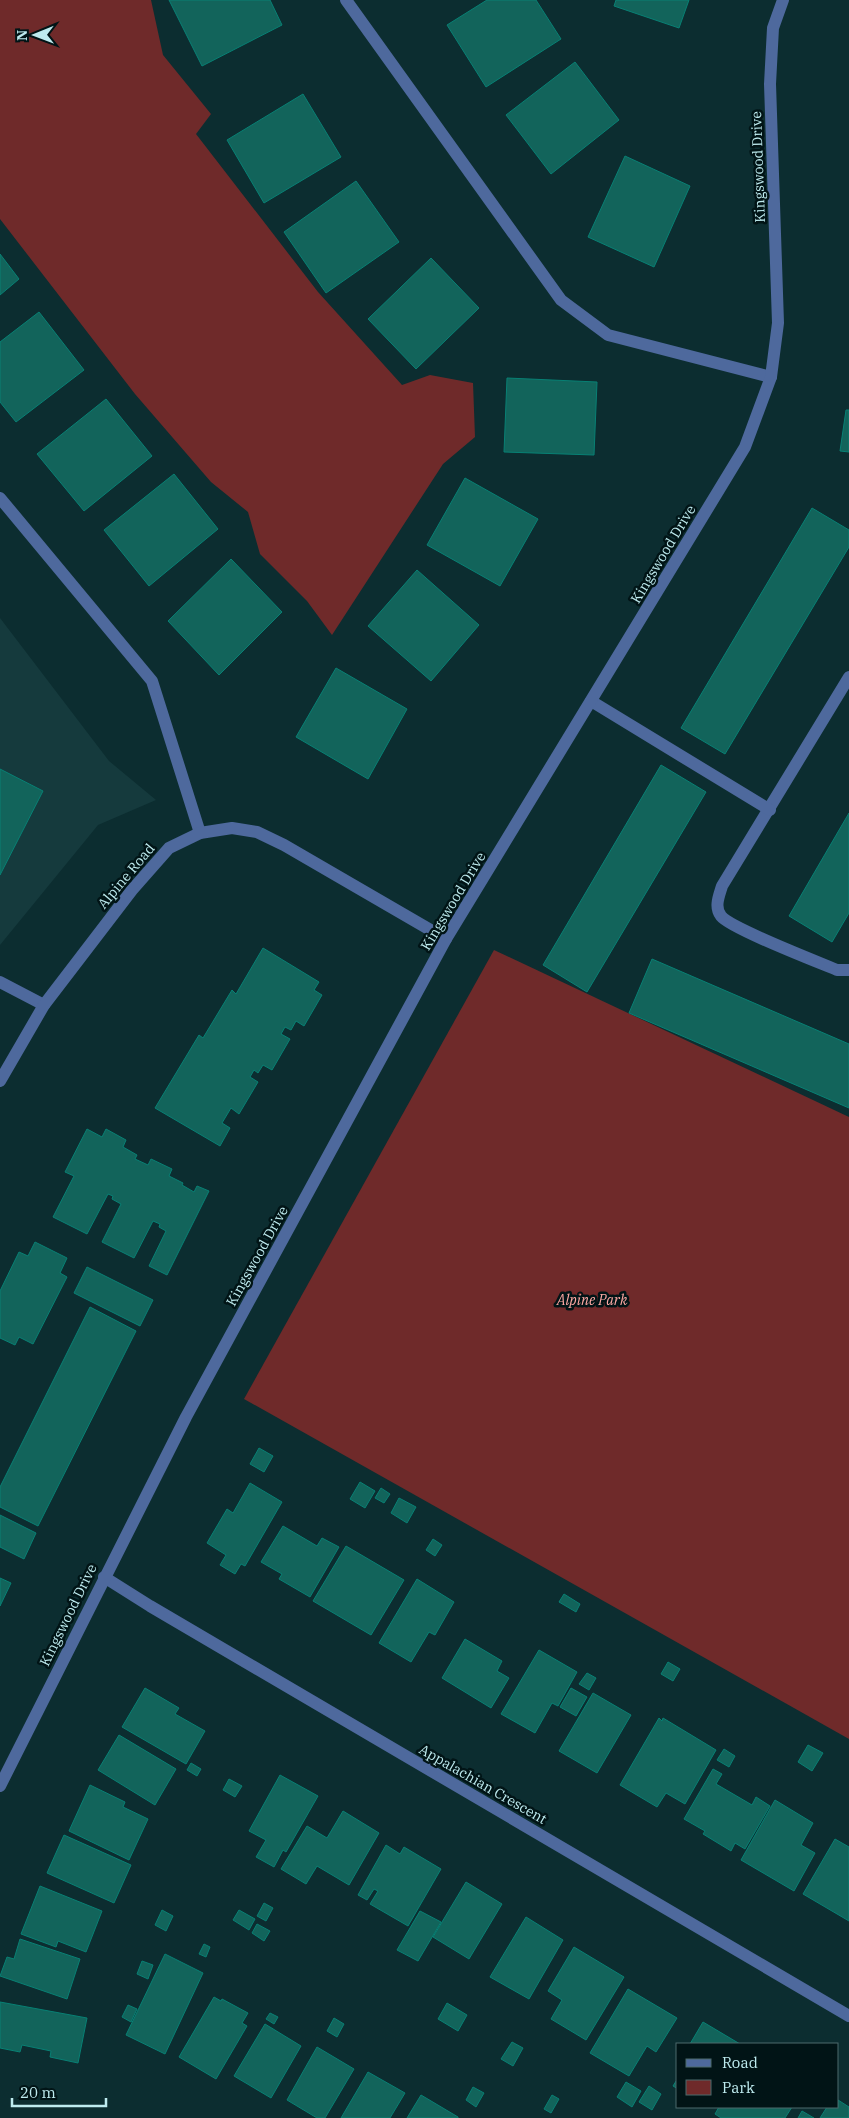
<svg xmlns="http://www.w3.org/2000/svg" width="849" height="2118" font-family="'IBM Plex Serif',serif">
<style>
.built{fill:#153a3d}
.green{fill:#6f2a2a}
.building{fill:#12645b;stroke:#088074}
.lines{fill:none;stroke-linecap:round;stroke-linejoin:round}
.lane{stroke:#4e699d;stroke-width:12}
.street{stroke:#4e699d;stroke-width:12}
.labels{text-anchor:middle;dominant-baseline:central;stroke-width:5;stroke-linejoin:round;paint-order:stroke}
.street-label{font-size:14px;fill:#beebef;stroke:#011416}
.park-label{font-size:14px;font-style:italic;fill:#fea9a4;stroke:#011416}
</style>
<rect width="100%" height="100%" fill="#0c2d30"/>
<!-- built -->
<path class="built" d="M0 618 109 761 156 800 98 825 0 945Z"/>
<!-- green -->
<g class="green">
<path d="M0 0H151L163 55 211 114 196 134 318 292 402 385 430 375 473 383 475 437 443 464 332 635 307 601 260 554 248 512 211 482 135 394 0 219Z"/>
<path d="M494 950 849 1117V1739L244 1399Z"/>
</g>
<!-- building -->
<g class="building">
<path d="M169 0H270L282 25 202 66Z"/>
<path d="M487 0H536L561 39 486 87 447 25Z"/>
<path d="M616 0H689L679 28 614 6Z"/>
<path d="M575 62 619 120 551 174 506 115Z"/>
<path d="M303 94 341 157 264 203 227 140Z"/>
<path d="M625 156 690 186 654 267 588 237Z"/>
<path d="M356 181 399 242 326 293 284 232Z"/>
<path d="M0 254 19 279 0 295Z"/>
<path d="M431 258 479 308 416 369 368 319Z"/>
<path d="M39 312 84 370 16 422 0 402V342Z"/>
<path d="M507 378 597 382 594 455 504 452Z"/>
<path d="M106 399 152 456 84 511 37 454Z"/>
<path d="M846 410H849V452L840 451Z"/>
<path d="M174 474 218 529 149 586 104 530Z"/>
<path d="M465 478 538 519 500 586 427 545Z"/>
<path d="M812 508 849 530V547L725 754 681 728Z"/>
<path d="M231 559 282 612 219 675 168 621Z"/>
<path d="M417 570 479 625 431 681 368 626Z"/>
<path d="M336 668 407 709 368 779 296 737Z"/>
<path d="M661 765 706 792 587 992 543 965Z"/>
<path d="M0 769 43 791 0 875Z"/>
<path d="M849 813V913L832 942 789 916Z"/>
<path d="M263 948 319 982 314 990 322 995 304 1026 296 1021 291 1030 285 1027 281 1034 290 1039 272 1070 263 1065 258 1073 254 1070 250 1077 258 1082 239 1114 231 1108 222 1123 230 1128 220 1146 155 1108 199 1035 203 1038 232 990 236 994Z"/>
<path d="M652 959 849 1044V1108L629 1013Z"/>
<path d="M87 1129 102 1137 106 1129 126 1140 123 1147 137 1155 135 1159 148 1165 151 1159 172 1169 169 1176 183 1183 182 1185 194 1192 197 1186 209 1191 167 1275 149 1266 166 1231 159 1227 160 1224 153 1221 134 1258 102 1242 121 1204 112 1199 113 1196 108 1194 87 1234 53 1217 74 1176 65 1172Z"/>
<path d="M35 1242 67 1258 60 1273 67 1277 33 1344 19 1337 15 1345 0 1338V1291L19 1252 28 1256Z"/>
<path d="M87 1267 153 1300 140 1326 74 1293Z"/>
<path d="M90 1307 136 1331 38 1526 0 1507V1487Z"/>
<path d="M259 1448 273 1456 264 1472 250 1464Z"/>
<path d="M360 1482 375 1491 365 1508 350 1499Z"/>
<path d="M250 1483 282 1502 245 1566 241 1564 235 1574 220 1565 226 1555 207 1543 227 1509 233 1513Z"/>
<path d="M381 1488 390 1494 384 1503 375 1498Z"/>
<path d="M399 1498 416 1507 407 1523 391 1513Z"/>
<path d="M0 1515 36 1533 24 1559 0 1547Z"/>
<path d="M283 1526 317 1546 322 1538 339 1547 310 1597 279 1579 282 1574 261 1562Z"/>
<path d="M433 1539 442 1545 435 1556 426 1550Z"/>
<path d="M346 1546 404 1580 371 1635 313 1601Z"/>
<path d="M0 1578 11 1583 0 1606Z"/>
<path d="M417 1579 454 1602 435 1635 429 1632 411 1662 379 1643Z"/>
<path d="M564 1594 580 1604 576 1612 559 1602Z"/>
<path d="M465 1639 502 1661 497 1671 509 1678 491 1708 442 1678Z"/>
<path d="M539 1650 577 1672 558 1706 552 1703 535 1733 501 1714Z"/>
<path d="M668 1662 680 1669 673 1681 661 1674Z"/>
<path d="M587 1673 596 1678 589 1690 579 1684Z"/>
<path d="M145 1688 179 1708 175 1714 205 1731 186 1764 122 1727Z"/>
<path d="M571 1688 587 1697 576 1716 560 1707Z"/>
<path d="M593 1693 631 1715 597 1773 559 1751Z"/>
<path d="M659 1718 662 1721 663 1718 716 1750 685 1804 666 1793 657 1807 620 1785Z"/>
<path d="M119 1735 176 1769 155 1805 98 1770Z"/>
<path d="M808 1745 823 1753 812 1771 798 1762Z"/>
<path d="M724 1749 735 1756 729 1767 717 1760Z"/>
<path d="M191 1763 201 1769 197 1776 187 1770Z"/>
<path d="M713 1769 722 1774 716 1784 752 1805 756 1797 770 1806 745 1849 735 1843 731 1851 703 1834 705 1831 684 1819Z"/>
<path d="M280 1775 318 1796 286 1852 283 1850 274 1867 256 1857 266 1840 249 1831Z"/>
<path d="M229 1779 242 1786 235 1797 223 1790Z"/>
<path d="M90 1785 125 1802 123 1807 148 1819 129 1860 69 1831Z"/>
<path d="M775 1800 813 1823 801 1845 815 1853 794 1891 741 1860Z"/>
<path d="M343 1811 379 1833 349 1885 317 1866 306 1884 281 1869 307 1826 327 1838Z"/>
<path d="M64 1835 131 1865 114 1903 47 1873Z"/>
<path d="M835 1839 849 1847V1921L803 1894Z"/>
<path d="M386 1845 400 1854 404 1847 441 1869 408 1926 370 1904 378 1891 374 1889 367 1900 358 1895Z"/>
<path d="M466 1882 502 1904 469 1959 433 1937Z"/>
<path d="M40 1886 102 1911 86 1952 58 1941 56 1947 21 1934Z"/>
<path d="M264 1903 273 1908 266 1921 257 1916Z"/>
<path d="M162 1910 173 1916 166 1931 155 1925Z"/>
<path d="M239 1910 255 1919 249 1930 233 1920Z"/>
<path d="M420 1911 441 1922 418 1961 397 1950Z"/>
<path d="M526 1917 563 1940 529 1999 490 1977Z"/>
<path d="M257 1924 270 1931 264 1941 252 1933Z"/>
<path d="M20 1939 80 1959 67 1999 0 1976 7 1957 14 1959Z"/>
<path d="M204 1944 210 1947 206 1957 199 1954Z"/>
<path d="M574 1947 624 1977 586 2040 551 2019 562 2000 548 1991Z"/>
<path d="M165 1954 203 1973 165 2054 126 2035Z"/>
<path d="M142 1961 153 1965 148 1979 137 1974Z"/>
<path d="M628 1989 677 2018 656 2052 647 2046 629 2076 590 2053Z"/>
<path d="M214 1997 221 2001 222 1999 248 2013 242 2023 247 2026 216 2079 179 2057Z"/>
<path d="M0 2002 87 2018 78 2063 50 2057 51 2051 22 2045 20 2052 0 2048Z"/>
<path d="M447 2003 467 2015 458 2031 438 2019Z"/>
<path d="M128 2005 137 2009 131 2022 122 2017Z"/>
<path d="M270 2013 278 2017 274 2024 266 2019Z"/>
<path d="M334 2018 344 2024 337 2037 327 2031Z"/>
<path d="M703 2022 740 2044H690Z"/>
<path d="M265 2024 301 2046 271 2098 234 2076Z"/>
<path d="M512 2042 523 2048 513 2066 501 2059Z"/>
<path d="M317 2047 354 2069 325 2118H317L287 2100Z"/>
<path d="M368 2072 405 2093 390 2118H341Z"/>
<path d="M678 2078V2089L673 2086Z"/>
<path d="M626 2082 641 2091 632 2107 617 2097Z"/>
<path d="M649 2086 661 2094 652 2110 639 2102Z"/>
<path d="M473 2087 484 2093 476 2107 466 2100Z"/>
<path d="M421 2095 458 2117V2118H407Z"/>
<path d="M552 2095 559 2099 551 2113 544 2109Z"/>
<path d="M838 2100 849 2107V2118H820L827 2107H838Z"/>
<path d="M719 2107H792L785 2118H721L715 2114Z"/>
<path d="M802 2111 814 2118H798Z"/>
</g>
<g class="lines">
<!-- lane -->
<g class="lane">
<path d="M346 0 561 300 608 335 771 377"/>
<path d="M0 498 152 681 200 833"/>
<path d="M849 677 722 886C719 896 714 907 721 916 730 928 818 962 837 970H849"/>
<path d="M591 701 770 810"/>
</g>
<!-- street -->
<g class="street">
<path d="M0 982 44 1005"/>
<path d="M0 1081 44 1005 132 890 169 848 200 833 232 828 257 832 284 845 446 939"/>
<path d="M104 1577 150 1606 849 2016"/>
<path d="M0 1786 186 1417 446 939 745 447 771 377 778 323 770 84 773 28 783 0"/>
</g>
</g>
<g class="labels">
<!-- street labels -->
<g class="street-label">
<text transform="translate(758 167) rotate(-92)">Kingswood Drive</text>
<text transform="translate(663 554) rotate(-59)">Kingswood Drive</text>
<text transform="translate(126 876) rotate(-50)">Alpine Road</text>
<text transform="translate(453 901) rotate(-59)">Kingswood Drive</text>
<text transform="translate(257 1256) rotate(-61)">Kingswood Drive</text>
<text transform="translate(68 1615) rotate(-64)">Kingswood Drive</text>
<text transform="translate(483 1784) rotate(30)">Appalachian Crescent</text>
</g>
<!-- park labels -->
<g class="park-label">
<text x="592" y="1300">Alpine Park</text>
</g>
</g>
<!-- legend -->
<rect x="676" y="2043" width="162" height="65" fill="#011416" stroke="#4d6a6d"/>
<rect x="686" y="2059" width="25" height="8" fill="#4e699d" stroke="#4d6a6d"/>
<text x="722" y="2068" font-size="15" fill="#beebef">Road</text>
<rect x="686" y="2080" width="25" height="15" fill="#6f2a2a" stroke="#4d6a6d"/>
<text x="722" y="2093" font-size="15" fill="#beebef">Park</text>
<!-- north arrow -->
<g transform="translate(35 35) rotate(269)" stroke="#011416" stroke-width="4" paint-order="stroke">
<path d="M0-4L9 19L0 12L-9 19Z" fill="#beebef"/>
<text y="-8" font-size="14" font-weight="bold" text-anchor="middle" fill="#beebef">N</text>
</g>
<!-- scale -->
<path d="M12 2098v8h94v-8" fill="none" stroke="#beebef" stroke-width="2.5"/>
<text x="20" y="2098" font-size="15" fill="#beebef" stroke="#011416" stroke-width="4" paint-order="stroke">20 m</text>
</svg>
